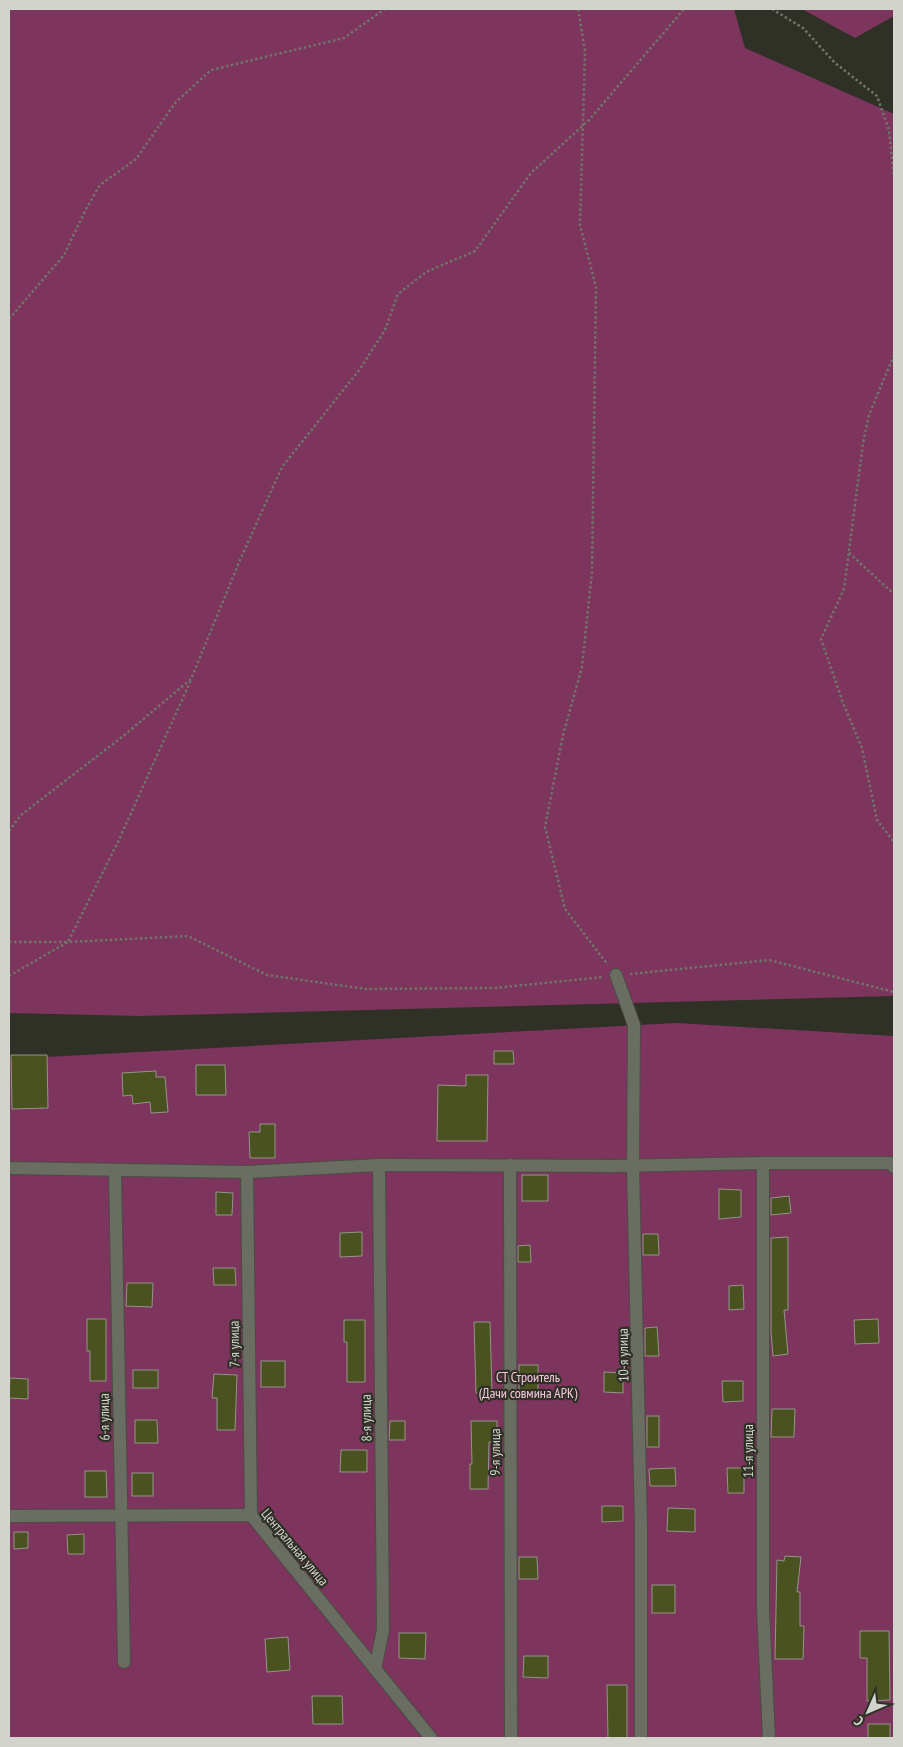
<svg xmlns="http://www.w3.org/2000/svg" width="903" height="1747" font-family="'PT Sans Narrow',sans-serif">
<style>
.green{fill:#7d345d}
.building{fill:#4a521f;stroke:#939589}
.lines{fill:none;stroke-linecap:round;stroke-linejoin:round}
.street-casing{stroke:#4b4d45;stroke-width:14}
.path{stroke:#72736b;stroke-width:2.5;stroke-dasharray:2.5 2.5;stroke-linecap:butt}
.street{stroke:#6a6d61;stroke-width:12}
.labels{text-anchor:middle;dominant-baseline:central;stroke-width:4.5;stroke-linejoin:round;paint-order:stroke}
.street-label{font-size:14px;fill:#d2d3cd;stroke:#2f3127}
.park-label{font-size:14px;fill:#f7c7de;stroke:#2f3127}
</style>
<rect width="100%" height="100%" fill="#2f3127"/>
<!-- green -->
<g class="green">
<path d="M9 9H734L745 48 894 114V996L139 1016 9 1013Z"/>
<path d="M802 9H894V16L855 38Z"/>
<path d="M677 1023 894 1036V1738H9V1059Z"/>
</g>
<!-- building -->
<g class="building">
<path d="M494 1051H513L514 1064H494Z"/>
<path d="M11 1055H47L48 1108 12 1109Z"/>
<path d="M196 1065H225L226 1095H196Z"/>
<path d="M156 1071V1077H165L168 1112 151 1113 150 1102 133 1104 132 1095 123 1096 122 1073Z"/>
<path d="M466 1075H488L487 1141H437L438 1085 466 1086Z"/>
<path d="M260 1124H275V1158H250L249 1132H260Z"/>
<rect x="522" y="1175" width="26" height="26"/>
<path d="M719 1189 741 1190V1217L719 1219Z"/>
<path d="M216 1192 233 1193 232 1215H216Z"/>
<path d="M789 1196 791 1213 771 1215V1198Z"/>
<path d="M362 1232V1256L340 1257V1233Z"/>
<path d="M643 1234H658L659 1255H643Z"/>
<path d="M788 1237V1310H784L788 1354 773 1356 771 1332V1238Z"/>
<path d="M530 1245 531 1262H518V1246Z"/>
<path d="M213 1268H235L236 1285H214Z"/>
<path d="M127 1283H153L152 1307 126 1306Z"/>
<path d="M743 1285 744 1309 729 1310V1286Z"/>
<path d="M87 1319H106V1381H90V1351H87Z"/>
<path d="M878 1319 879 1343 855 1344 854 1320Z"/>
<path d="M344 1320H365V1382H347V1342H344Z"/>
<path d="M474 1322H490L492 1392 476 1393Z"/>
<path d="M657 1327 659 1356H645V1328Z"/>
<rect x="261" y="1361" width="24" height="26"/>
<rect x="519" y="1365" width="19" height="28"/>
<rect x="133" y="1370" width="25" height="18"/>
<path d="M604 1372 623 1373V1393L604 1392Z"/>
<path d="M214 1374 237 1375 235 1430H217V1398H212Z"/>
<path d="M10 1378 28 1379V1399L9 1398Z"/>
<path d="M722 1381H743V1401L723 1402Z"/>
<path d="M772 1409H795L794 1437H771Z"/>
<rect x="647" y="1416" width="12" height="31"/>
<path d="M135 1420H157L158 1443H135Z"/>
<path d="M390 1421H405V1440H389Z"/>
<path d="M471 1421H497V1442H489L488 1489H470V1464H472Z"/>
<path d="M341 1450H367V1472H340Z"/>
<path d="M675 1468 676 1486H650L649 1469Z"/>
<path d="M727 1468H744V1493H728Z"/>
<path d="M85 1471H106L107 1497H85Z"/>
<rect x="132" y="1473" width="21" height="23"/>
<path d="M602 1506H623V1521L602 1522Z"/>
<path d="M668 1508 695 1509V1532L667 1531Z"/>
<path d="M14 1532H28V1548L14 1549Z"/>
<path d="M84 1534V1554H68L67 1535Z"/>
<path d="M785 1556 801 1557 797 1592H800V1626H804L803 1659H775L777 1560 784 1561Z"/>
<path d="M519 1557H537L538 1579H519Z"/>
<rect x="652" y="1585" width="23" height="28"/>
<path d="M860 1631H889L890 1700 867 1701V1658H860Z"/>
<path d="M399 1633H426L425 1659 399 1658Z"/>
<path d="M288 1637 290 1670 267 1672 265 1639Z"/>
<path d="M524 1656H548V1678L523 1677Z"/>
<path d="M607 1685H627V1738H608Z"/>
<path d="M312 1696H342L343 1724H313Z"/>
<rect x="868" y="1724" width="22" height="14"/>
</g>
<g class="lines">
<!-- street casing -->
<g class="street-casing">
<g id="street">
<path d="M616 975 634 1025 633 1166 641 1526V1738"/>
<path d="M763 1163V1609L769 1738"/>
<path d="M510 1165 511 1738"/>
<path d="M9 1168 247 1172 379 1165 614 1166 763 1163H890L894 1167"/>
<path d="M115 1171 124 1662"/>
<path d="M247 1172 251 1515"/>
<path d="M9 1516 251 1515 431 1738"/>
<path d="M375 1669 383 1630 379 1165"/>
</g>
</g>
<!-- path -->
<g class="path">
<path d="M578 9 585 51 580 225 596 287 592 571 582 667 563 735 545 827 565 909 608 965"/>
<path d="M772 9 803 28 835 63 877 96 889 130 894 179"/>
<path d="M9 319 64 255 86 209 100 185 136 159 175 103 211 70 344 38 385 9"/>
<path d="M894 355 869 415 863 443 844 589 821 639 843 703 862 748 877 820 894 842"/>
<path d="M849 553 894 594"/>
<path d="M9 831 21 815 122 737 191 679 240 560 282 467 360 369 385 330 398 294 426 272 475 251 531 173 589 120 684 9"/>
<path d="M9 942H68L118 842 191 680"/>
<path d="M630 974 769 960 894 992"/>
<path d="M9 976 68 942 188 936 267 975 366 989 494 988 603 977"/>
</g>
<!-- street -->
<use href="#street" class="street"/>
</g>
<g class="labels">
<!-- street labels -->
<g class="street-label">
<text transform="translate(234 1344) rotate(-91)">7-я улица</text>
<text transform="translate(623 1355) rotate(-91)">10-я улица</text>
<text transform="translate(104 1417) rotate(-91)">6-я улица</text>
<text transform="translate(366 1418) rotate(-91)">8-я улица</text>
<text transform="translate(748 1451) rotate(-90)">11-я улица</text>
<text transform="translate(495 1452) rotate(-90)">9-я улица</text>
<text transform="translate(295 1547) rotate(50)">Центральная улица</text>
</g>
<!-- park labels -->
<g class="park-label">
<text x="528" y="1377">СТ Строитель<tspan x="528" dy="16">(Дачи совмина АРК)</tspan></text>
</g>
</g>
<!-- border -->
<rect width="903" height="1747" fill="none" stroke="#d2d3cd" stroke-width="20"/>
<!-- north arrow -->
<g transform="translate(868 1712) rotate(225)" stroke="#2f3127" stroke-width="4" paint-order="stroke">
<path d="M0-4L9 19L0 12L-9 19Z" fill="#d2d3cd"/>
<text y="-8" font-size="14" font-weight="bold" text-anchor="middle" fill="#d2d3cd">С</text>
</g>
</svg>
